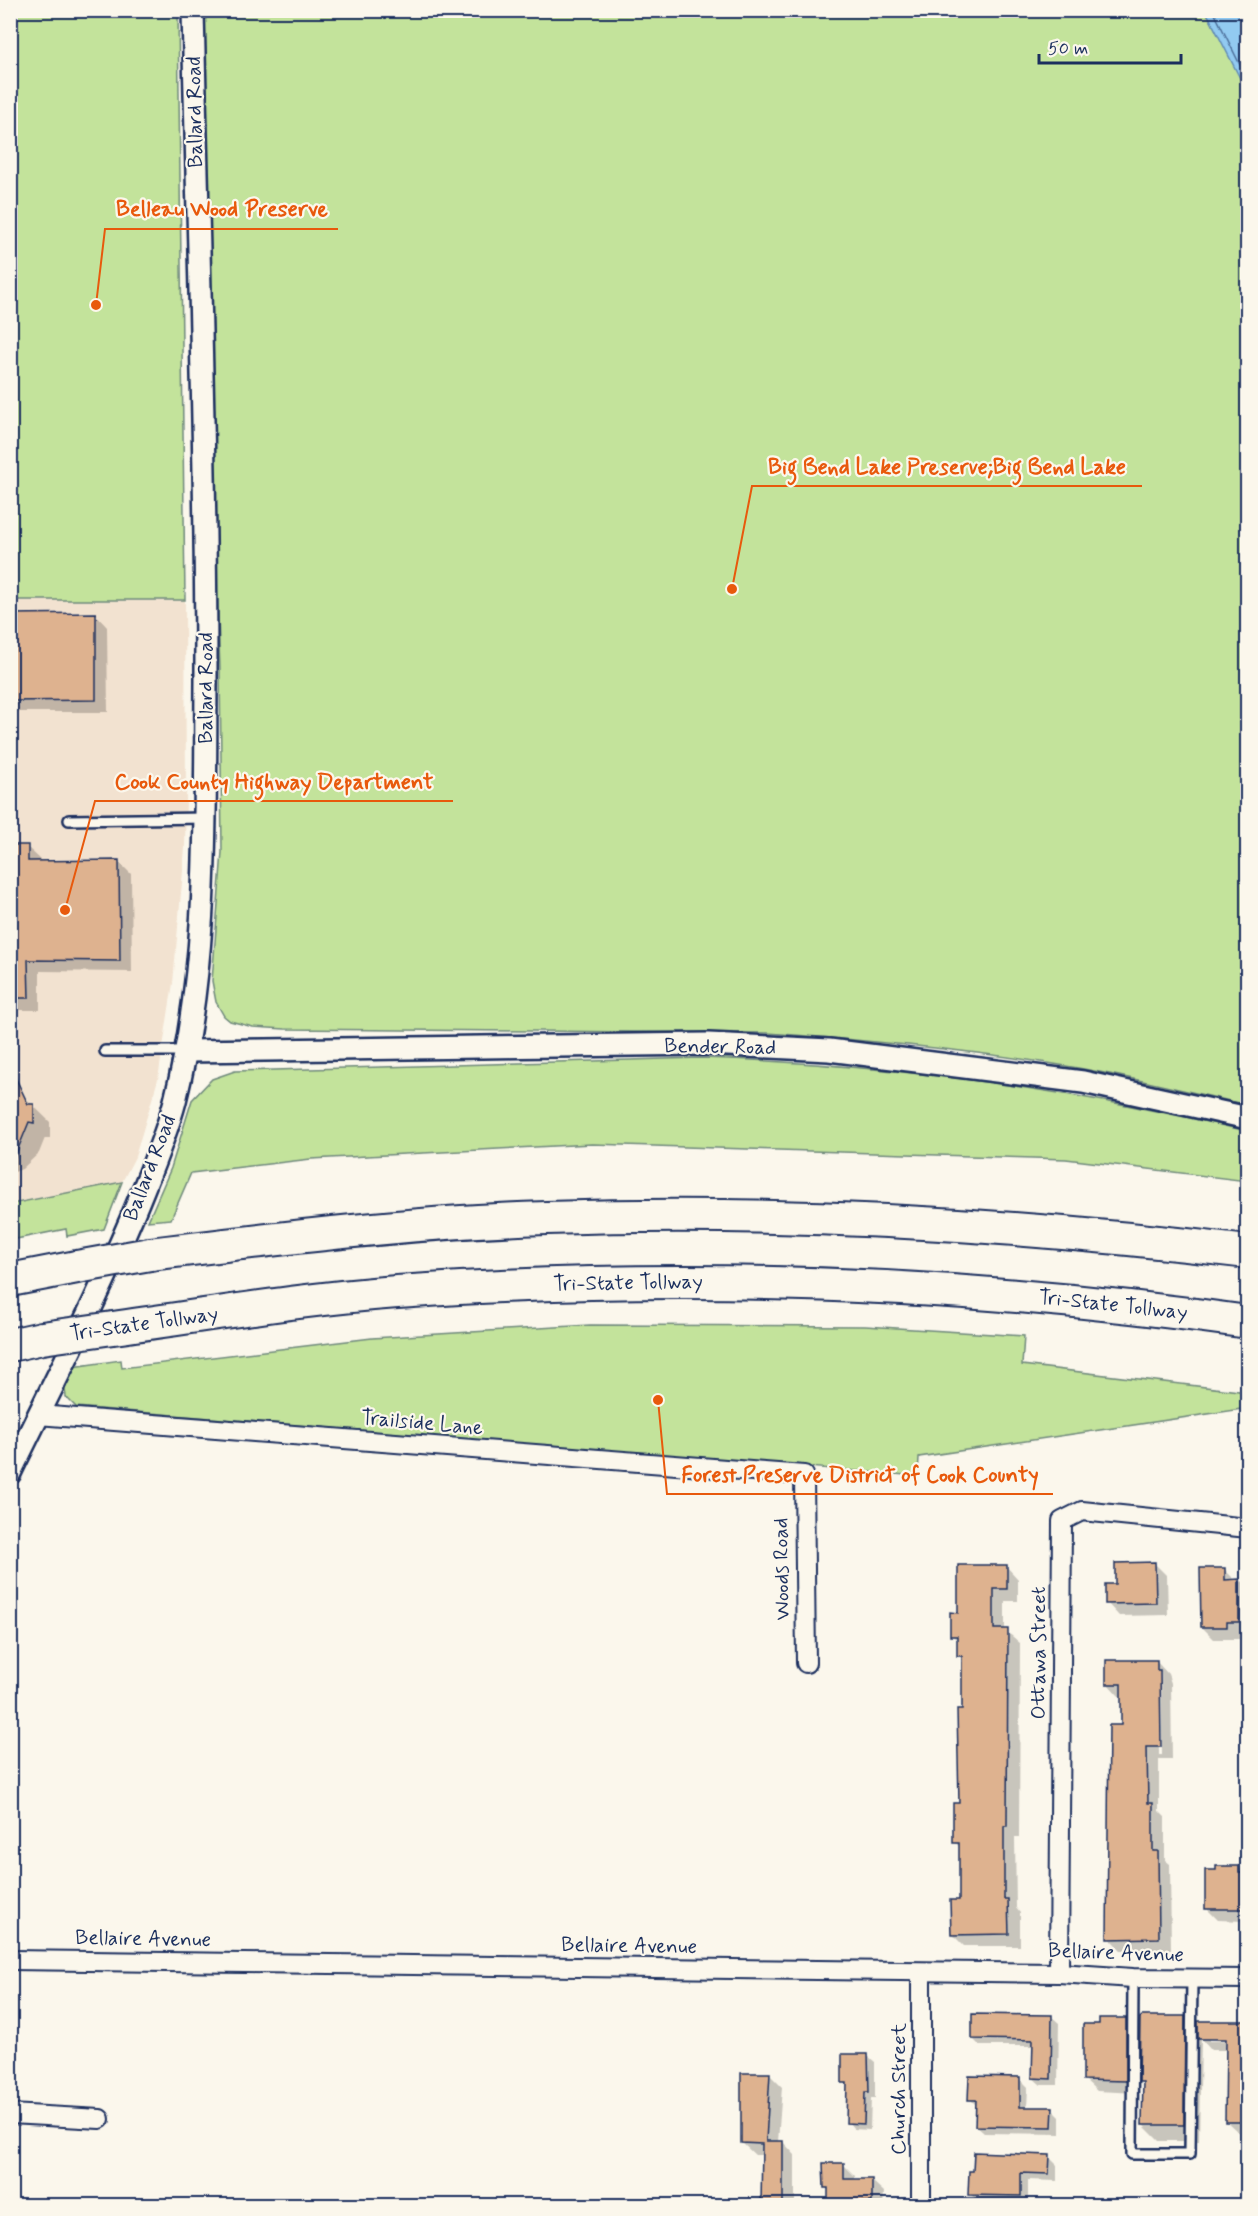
<svg xmlns="http://www.w3.org/2000/svg" width="1258" height="2216" font-family="Mynerve,sans-serif">
<style>
.built{fill:#f2e2d0}
.green{fill:#c3e39b;stroke:#6f897c;stroke-width:1.5}
.water{fill:#92caf1;stroke:#628cb6;stroke-width:1.5}
.shadow{fill:#0003;fill-rule:evenodd}
.lines{fill:none;stroke-linecap:round;stroke-linejoin:round}
.shore{stroke:#4b6d99;stroke-width:1.5}
.building{fill:#deb28f;stroke:#1b2f5e;stroke-width:1.5}
.service-casing{stroke:#1b2f5e;stroke-width:14}
.minor-casing{stroke:#1b2f5e;stroke-width:22}
.tertiary-casing{stroke:#1b2f5e;stroke-width:26}
.motorway-casing{stroke:#1b2f5e;stroke-width:36}
.service{stroke:#fbf7ec;stroke-width:9}
.minor{stroke:#fbf7ec;stroke-width:18}
.tertiary{stroke:#fbf7ec;stroke-width:21}
.motorway{stroke:#fbf7ec;stroke-width:32}
.motorway-bridge-casing{stroke:#1b2f5e;stroke-width:36;stroke-linecap:butt}
.motorway-bridge{stroke:#fbf7ec;stroke-width:32}
.labels{text-anchor:middle;dominant-baseline:central;stroke-width:4.5;stroke-linejoin:round;paint-order:stroke}
.street-label{font-size:21px;fill:#1b2f5e;stroke:#fbf7ec}
.leader{fill:none;stroke:#e8590c;stroke-width:2}
.callout-dot{fill:#e8590c;stroke:#fbf7ec;stroke-width:2}
.callout-label{font-size:22px;text-anchor:middle;font-weight:bold;fill:#e8590c;stroke:#fbf7ec;stroke-width:4.5;stroke-linejoin:round;paint-order:stroke}
</style>
<rect width="100%" height="100%" fill="#fbf7ec"/>
<filter id="ink" filterUnits="userSpaceOnUse"><feTurbulence type="fractalNoise" baseFrequency=".0167" numOctaves="2"/><feDisplacementMap in="SourceGraphic" scale="12" xChannelSelector="R" yChannelSelector="G"/><feConvolveMatrix kernelMatrix="1 2 1 2 8 2 1 2 1" color-interpolation-filters="sRGB"/></filter>
<g filter="url(#ink)">
<!-- built -->
<path class="built" d="M11 600H185L186 797 185 848 173 983 158 1079 135 1157 122 1182 11 1204Z"/>
<!-- green -->
<g class="green">
<path d="M11 10 178 11 185 600H11Z"/>
<path d="M204 11H1206L1248 92 1247 1105C1191 1092 1135 1078 1078 1068 975 1050 872 1041 768 1033L285 1029 253 1027 230 1021 224 1016 216 1002 212 981 222 852 220 668 214 511Z"/>
<path d="M702 1058C887 1064 1068 1088 1247 1131V1181L1066 1159 592 1144 311 1159 191 1173 171 1219 148 1221 171 1168 192 1100 212 1079 235 1071Z"/>
<path d="M122 1182 104 1229 67 1236 66 1229 11 1240V1204Z"/>
<path d="M590 1325 865 1326 1024 1336 1022 1365 1247 1392 1248 1408 919 1457 918 1476 76 1407 66 1397 65 1389 72 1367 121 1360 122 1368 372 1338Z"/>
</g>
<!-- water -->
<path class="water" d="M1206 11H1247V92Z"/>
<!-- shadow -->
<g class="shadow">
<path d="M95 614 107 627 108 712H10V615Z"/>
<path d="M10 847H27L40 859V863L119 862 131 874 132 972 40 971V1010H10Z"/>
<path d="M10 1083 50 1122V1138H45L39 1153 22 1169 12 1173Z"/>
<path d="M1155 1564 1167 1576 1168 1615 1119 1616 1107 1603 1117 1585Z"/>
<path d="M1006 1566 1018 1579V1601H1005V1630L1020 1643 1019 1837H1015L1016 1908 1020 1913V1946H964L952 1934 960 1901V1848L955 1842 961 1805 964 1710V1660L958 1655V1641L952 1635 960 1614Z"/>
<path d="M1224 1569 1236 1581 1248 1582V1639H1214L1202 1627Z"/>
<path d="M1156 1661 1168 1674 1171 1683 1172 1759H1159V1811L1165 1817V1860L1170 1864 1171 1950H1121L1109 1938 1123 1696H1119L1107 1683ZM1158 1672H1161L1162 1755H1159Z"/>
<path d="M1239 1867 1248 1875V1942L1243 1937V1921L1218 1920 1206 1908Z"/>
<path d="M1051 2016 1059 2023 1058 2085H1041L1033 2078 1034 2046H980L973 2039Z"/>
<path d="M1184 2018 1200 2033 1248 2023V2206H1243V2133L1238 2132 1226 2121 1228 2050H1211L1201 2039 1199 2141H1159L1143 2125 1145 2085 1141 2081ZM1209 2037H1234V2040L1209 2041Z"/>
<path d="M1125 2020 1138 2032 1137 2093 1097 2091 1084 2079 1100 2026Z"/>
<path d="M868 2056 875 2062V2098H871L870 2130 854 2129 848 2122 849 2088 844 2083Z"/>
<path d="M770 2075 782 2087 778 2142H783L795 2155V2206H763V2155H755L742 2143Z"/>
<path d="M1020 2079 1028 2087 1027 2108 1052 2109 1060 2117V2134L984 2133 976 2126 977 2106 970 2099Z"/>
<path d="M1049 2157 1057 2165V2181L1028 2180V2206H974V2198L970 2194 974 2173Z"/>
<path d="M843 2164 855 2176V2180H871L884 2192 883 2206H830L829 2191 825 2187Z"/>
</g>
<g class="lines">
<!-- shore -->
<path class="shore" d="M1213 10 1248 81"/>
</g>
<!-- building -->
<g class="building">
<path d="M96 613V700L10 701V614Z"/>
<path d="M10 845H28V861L119 860 120 961 28 960 29 998H10Z"/>
<path d="M10 1066 28 1104H34V1123L29 1122 11 1166Z"/>
<path d="M1155 1562 1156 1603 1105 1604V1584H1115V1563Z"/>
<path d="M958 1565H1007V1589H994V1629H1008L1007 1826H1004V1899H1008L1009 1934 951 1935 950 1900H959V1843H953V1803H959L957 1709H962V1656H957V1636H950V1612L958 1613Z"/>
<path d="M1200 1568H1225V1580L1239 1579V1622H1227V1627H1201Z"/>
<path d="M1106 1660H1157V1670H1160L1161 1747H1147L1148 1803H1153V1851H1158L1159 1938 1107 1939 1109 1725H1121V1684H1106Z"/>
<path d="M1216 1866H1239V1873H1248V1909H1205V1870H1216Z"/>
<path d="M972 2014 1052 2015 1051 2079 1032 2078 1033 2040 972 2039Z"/>
<path d="M1142 2016H1185L1184 2125H1142L1143 2082H1139L1140 2018Z"/>
<path d="M1099 2018H1126V2081L1083 2080V2024H1099Z"/>
<path d="M1198 2021H1248V2122H1225L1226 2039H1198Z"/>
<path d="M842 2054H868L869 2092H865L864 2124 846 2123 847 2083H842Z"/>
<path d="M741 2073H770L766 2141H783V2205H761L762 2144 741 2143Z"/>
<path d="M969 2076 1020 2077V2107H1053L1052 2127 975 2126 976 2100H968Z"/>
<path d="M974 2152 1050 2155 1049 2174 1021 2173V2196L968 2195 969 2171H973Z"/>
<path d="M823 2163H844V2179H872V2202H860V2205H828V2188H824Z"/>
</g>
<g class="lines">
<!-- service casing -->
<g class="service-casing">
<g id="service">
<path d="M69 820 206 818"/>
<path d="M105 1051H187"/>
<path d="M1133 1978 1132 2154H1190L1192 1978"/>
</g>
</g>
<!-- minor casing -->
<g class="minor-casing">
<g id="minor">
<path d="M38 1415 804 1475 806 1663"/>
<path d="M10 1960 1059 1973 1133 1978 1248 1979"/>
<path d="M921 1973V2206"/>
<path d="M1059 1973 1062 1521 1082 1511 1248 1528"/>
<path d="M10 2114 100 2119"/>
</g>
</g>
<!-- tertiary casing -->
<g class="tertiary-casing">
<g id="tertiary">
<path d="M187 1051 708 1044 829 1050 1083 1082 1248 1118"/>
<path d="M10 1473C54 1382 101 1293 139 1200 152 1168 166 1135 175 1101 209 964 205 822 206 681 206 458 198 234 193 10"/>
</g>
</g>
<!-- motorway casing -->
<g class="motorway-casing">
<g id="motorway">
<path d="M150 1254C282 1238 414 1222 547 1218 781 1210 1015 1224 1248 1252"/>
<path d="M10 1280 77 1267"/>
<path d="M113 1328C208 1315 302 1299 397 1292 681 1272 966 1282 1248 1322"/>
<path d="M10 1345 42 1338"/>
</g>
</g>
<!-- service -->
<use href="#service" class="service"/>
<!-- minor -->
<use href="#minor" class="minor"/>
<!-- tertiary -->
<use href="#tertiary" class="tertiary"/>
<!-- motorway -->
<use href="#motorway" class="motorway"/>
<!-- motorway-bridge casing -->
<g class="motorway-bridge-casing">
<g id="motorway-bridge">
<path d="M77 1267 150 1254"/>
<path d="M42 1338 113 1328"/>
</g>
</g>
<!-- motorway-bridge -->
<use href="#motorway-bridge" class="motorway-bridge"/>
</g>
</g>
<g class="labels">
<!-- street labels -->
<g class="street-label">
<text transform="translate(195 112) rotate(-91)">Ballard Road</text>
<text transform="translate(206 688) rotate(-90)">Ballard Road</text>
<text transform="translate(720 1047) rotate(1)">Bender Road</text>
<text transform="translate(150 1168) rotate(-69)">Ballard Road</text>
<text transform="translate(628 1283) rotate(-1)">Tri-State Tollway</text>
<text transform="translate(1113 1305) rotate(6)">Tri-State Tollway</text>
<text transform="translate(144 1324) rotate(-8)">Tri-State Tollway</text>
<text transform="translate(422 1423) rotate(5)">Trailside Lane</text>
<text transform="translate(782 1569) rotate(-91)">Woods Road</text>
<text transform="translate(1039 1653) rotate(-90)">Ottawa Street</text>
<text transform="translate(143 1939) rotate(1)">Bellaire Avenue</text>
<text transform="translate(629 1946) rotate(1)">Bellaire Avenue</text>
<text transform="translate(1116 1953) rotate(2)">Bellaire Avenue</text>
<text transform="translate(899 2089) rotate(-90)">Church Street</text>
</g>
</g>
<!-- callouts -->
<path class="leader" d="M96 305L105 229H338M732 589L752 486H1142M65 910L95 801H453M658 1400L667 1494H1053"/>
<g class="callout-dot">
<circle cx="96" cy="305" r="6"/>
<circle cx="732" cy="589" r="6"/>
<circle cx="65" cy="910" r="6"/>
<circle cx="658" cy="1400" r="6"/>
</g>
<g class="callout-label">
<text x="222" y="216">Belleau Wood Preserve</text>
<text x="947" y="474">Big Bend Lake Preserve;Big Bend Lake</text>
<text x="274" y="789">Cook County Highway Department</text>
<text x="860" y="1482">Forest Preserve District of Cook County</text>
</g>
<!-- margin -->
<rect width="1258" height="2216" fill="none" stroke="#fbf7ec" stroke-width="36"/>
<rect x="18" y="18" width="1222" height="2180" fill="none" stroke="#1b2f5e" stroke-width="2" filter="url(#ink)"/>
<!-- scale -->
<path d="M1039 54v9h142v-9" fill="none" stroke="#1b2f5e" stroke-width="3"/>
<text x="1048" y="54" font-size="18" fill="#1b2f5e" stroke="#fbf7ec" stroke-width="4.5" paint-order="stroke">50 m</text>
</svg>
